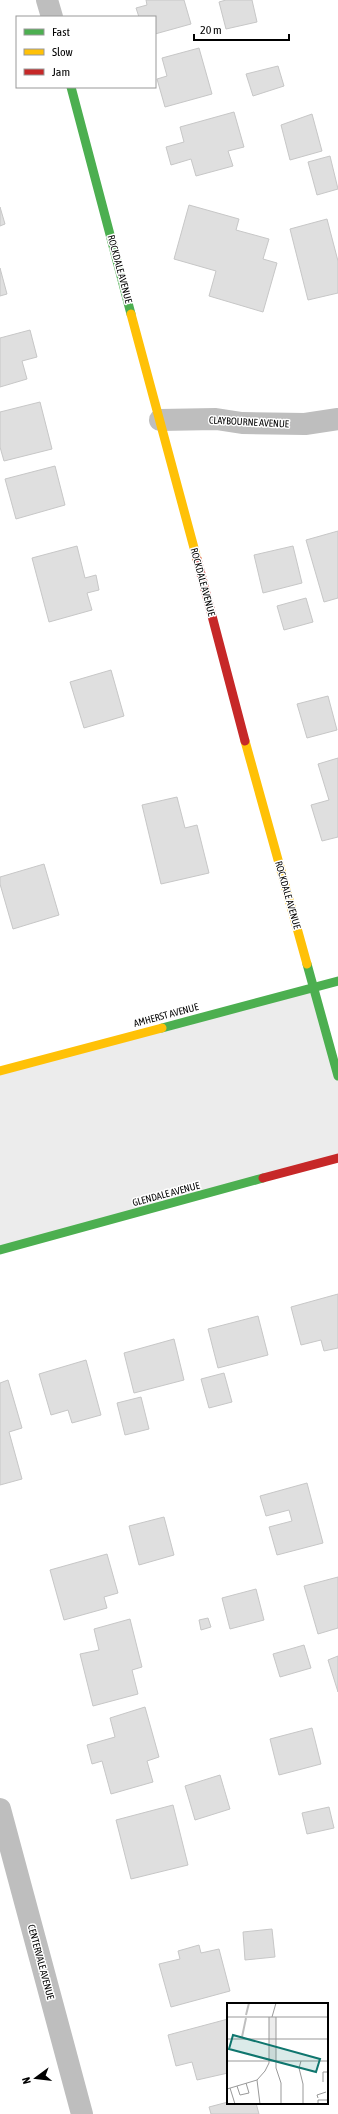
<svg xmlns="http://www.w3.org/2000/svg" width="338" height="2114" font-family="'Asap Condensed',sans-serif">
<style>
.green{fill:#ececec}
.building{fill:#dfdfdf;stroke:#c7c7c7}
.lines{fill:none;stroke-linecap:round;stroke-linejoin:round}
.street{stroke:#bebebe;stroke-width:22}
.fast{stroke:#4caf50;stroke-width:9}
.slow{stroke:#ffc107;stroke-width:9}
.jam{stroke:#c62828;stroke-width:9}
.labels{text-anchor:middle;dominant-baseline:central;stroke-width:3;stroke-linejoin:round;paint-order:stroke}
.street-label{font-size:10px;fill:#000;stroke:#fff}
.inset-river{fill:none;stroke:#bfbfbf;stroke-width:2}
.inset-road{fill:none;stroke:#999;stroke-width:1}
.view{fill:#0f766e;fill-opacity:0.15;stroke:#0f766e;stroke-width:2}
.inset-edge{fill:none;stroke:#000;stroke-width:2}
</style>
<rect width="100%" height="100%" fill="#fff"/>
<!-- green -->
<path class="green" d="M314 988 338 1076V1158L0 1250V1071Z"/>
<!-- building -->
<g class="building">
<path d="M146 0H184L191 24 155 34V17H139L136 8 147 5Z"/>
<path d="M226 0H252L257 22 226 29 219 2Z"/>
<path d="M199 48 212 94 165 107 157 79 167 76 162 58Z"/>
<path d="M278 66 284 86 253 96 246 74Z"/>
<path d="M234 112 244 147 228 151 233 166 196 176 191 159 171 165 166 147 184 142 180 127Z"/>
<path d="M312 114 322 151 290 160 281 125Z"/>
<path d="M330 156 338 189 317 195 308 162Z"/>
<path d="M189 205 239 219 236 230 269 239 263 259 277 263 263 312 209 296 216 271 174 259Z"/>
<path d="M0 207 5 224 0 226Z"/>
<path d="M327 219 338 261V293L308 300 290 229Z"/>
<path d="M0 268 7 294 0 296Z"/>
<path d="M30 330 37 357 22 361 27 379 0 387V338Z"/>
<path d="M40 402 52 449 4 461 0 447V412Z"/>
<path d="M55 466 65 505 16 519 5 479Z"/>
<path d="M338 531V598L324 602 306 540Z"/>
<path d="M77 546 85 578 96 575 99 590 87 593 92 610 49 622 32 558Z"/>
<path d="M293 546 302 583 263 593 254 555Z"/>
<path d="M306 598 313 622 284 630 277 606Z"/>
<path d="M111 670 124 716 84 728 70 682Z"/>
<path d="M328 696 337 730 307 738 297 704Z"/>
<path d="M338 758V837L322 841 311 805 329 800 318 764Z"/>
<path d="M177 797 185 828 197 825 209 873 161 884 142 805Z"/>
<path d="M44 864 59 915 13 929 0 884V877Z"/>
<path d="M338 1294V1348L324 1351 321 1340 301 1345 291 1307Z"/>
<path d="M258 1316 268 1355 218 1368 208 1329Z"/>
<path d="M174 1339 184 1380 134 1393 124 1353Z"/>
<path d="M86 1360 101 1415 72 1423 68 1410 51 1415 39 1374Z"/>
<path d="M224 1373 232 1402 209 1408 201 1379Z"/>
<path d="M8 1380 22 1428 9 1432 22 1479 0 1485V1383Z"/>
<path d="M141 1397 149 1429 125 1435 117 1403Z"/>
<path d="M307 1483 323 1543 277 1555 269 1527 292 1521 289 1510 266 1516 260 1496Z"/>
<path d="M164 1517 174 1555 139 1565 129 1526Z"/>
<path d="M107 1554 118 1593 104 1597 107 1608 64 1620 50 1570Z"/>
<path d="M338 1577V1628L318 1634 304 1586Z"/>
<path d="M256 1589 264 1620 230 1629 222 1598Z"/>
<path d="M208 1618 211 1627 201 1630 199 1620Z"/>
<path d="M130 1619 142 1667 132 1670 138 1694 93 1706 80 1654 99 1650 94 1629Z"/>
<path d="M304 1645 311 1668 280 1677 273 1654Z"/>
<path d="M338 1656V1692L328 1660Z"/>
<path d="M145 1707 159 1757 147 1761 153 1782 111 1794 102 1761 92 1764 87 1745 115 1737 110 1718Z"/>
<path d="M312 1728 321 1764 279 1775 270 1739Z"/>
<path d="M220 1775 230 1809 195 1820 185 1786Z"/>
<path d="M173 1805 188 1865 131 1879 116 1820Z"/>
<path d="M329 1807 334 1828 307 1834 302 1813Z"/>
<path d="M272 1929 275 1957 245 1960 243 1932Z"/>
<path d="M199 1945 201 1953 219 1949 230 1991 171 2007 159 1964 180 1959 178 1951Z"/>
<path d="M228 2019V2073L197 2080 192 2062 176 2066 168 2035Z"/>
<path d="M228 2102 256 2103 259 2114H211L209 2107Z"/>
</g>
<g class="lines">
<!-- street -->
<g class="street">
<path d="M47 0 52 17"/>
<path d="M160 420 216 419 242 423 305 424 338 419"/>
<path d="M0 1809 82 2114"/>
</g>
<!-- fast -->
<g class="fast">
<path d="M71 87 131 314"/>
<path d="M307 964 338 1076"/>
<path d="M162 1028 338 981"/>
<path d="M0 1250 263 1178"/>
</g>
<!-- slow -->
<g class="slow">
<path d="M131 314 197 559"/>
<path d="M245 741 307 964"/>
<path d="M0 1071 162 1028"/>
</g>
<!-- jam -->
<g class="jam">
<path d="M197 559 245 741"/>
<path d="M263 1178 338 1158"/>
</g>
</g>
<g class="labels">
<!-- street labels -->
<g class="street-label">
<text transform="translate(120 269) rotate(75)">ROCKDALE AVENUE</text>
<text transform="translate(249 422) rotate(3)">CLAYBOURNE AVENUE</text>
<text transform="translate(203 582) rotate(75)">ROCKDALE AVENUE</text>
<text transform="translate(288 895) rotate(74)">ROCKDALE AVENUE</text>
<text transform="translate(166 1015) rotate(-15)">AMHERST AVENUE</text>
<text transform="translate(166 1194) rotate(-15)">GLENDALE AVENUE</text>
<text transform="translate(41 1962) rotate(75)">CENTERVALE AVENUE</text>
</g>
</g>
<!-- overview -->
<g transform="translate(227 2003)">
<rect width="101" height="101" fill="#fff"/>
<path d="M42 14H49V58H42Z" fill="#ececec"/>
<path class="inset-river" d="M19 12 22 0M15 34 19 15"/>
<path class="inset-road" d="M0 14H101M45 14 49 0M49 14V65L54 80V101M0 36H101M0 58H101M74 58 72 65 76 81V101M30 77 33 101M96 79V69H101M10 83 13 92 22 90 19 80M3 85 8 101M0 86 30 77 38 68 42 60V14M91 95 90 92 99 89M91 101V97H100"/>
<path class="view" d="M6 32 93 56 89 69 2 46Z"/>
<rect width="101" height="101" class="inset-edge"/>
</g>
<!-- legend -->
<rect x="16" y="16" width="140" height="72" fill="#ffffff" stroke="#999999"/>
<rect x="24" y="29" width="20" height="6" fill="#4caf50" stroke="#999999"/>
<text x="52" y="36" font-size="12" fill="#000000">Fast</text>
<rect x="24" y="49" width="20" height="6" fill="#ffc107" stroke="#999999"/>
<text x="52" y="56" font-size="12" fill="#000000">Slow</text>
<rect x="24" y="69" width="20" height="6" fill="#c62828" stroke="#999999"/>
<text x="52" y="76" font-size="12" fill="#000000">Jam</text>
<!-- north arrow -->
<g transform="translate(36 2078) rotate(255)" stroke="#ffffff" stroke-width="3" paint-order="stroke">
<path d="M0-3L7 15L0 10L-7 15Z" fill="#000000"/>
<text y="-6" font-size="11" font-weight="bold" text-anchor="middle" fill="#000000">N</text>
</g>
<!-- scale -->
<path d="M194 34v6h95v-6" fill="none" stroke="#000000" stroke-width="2"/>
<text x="200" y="34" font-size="12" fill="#000000" stroke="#ffffff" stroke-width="3" paint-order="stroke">20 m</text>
</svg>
